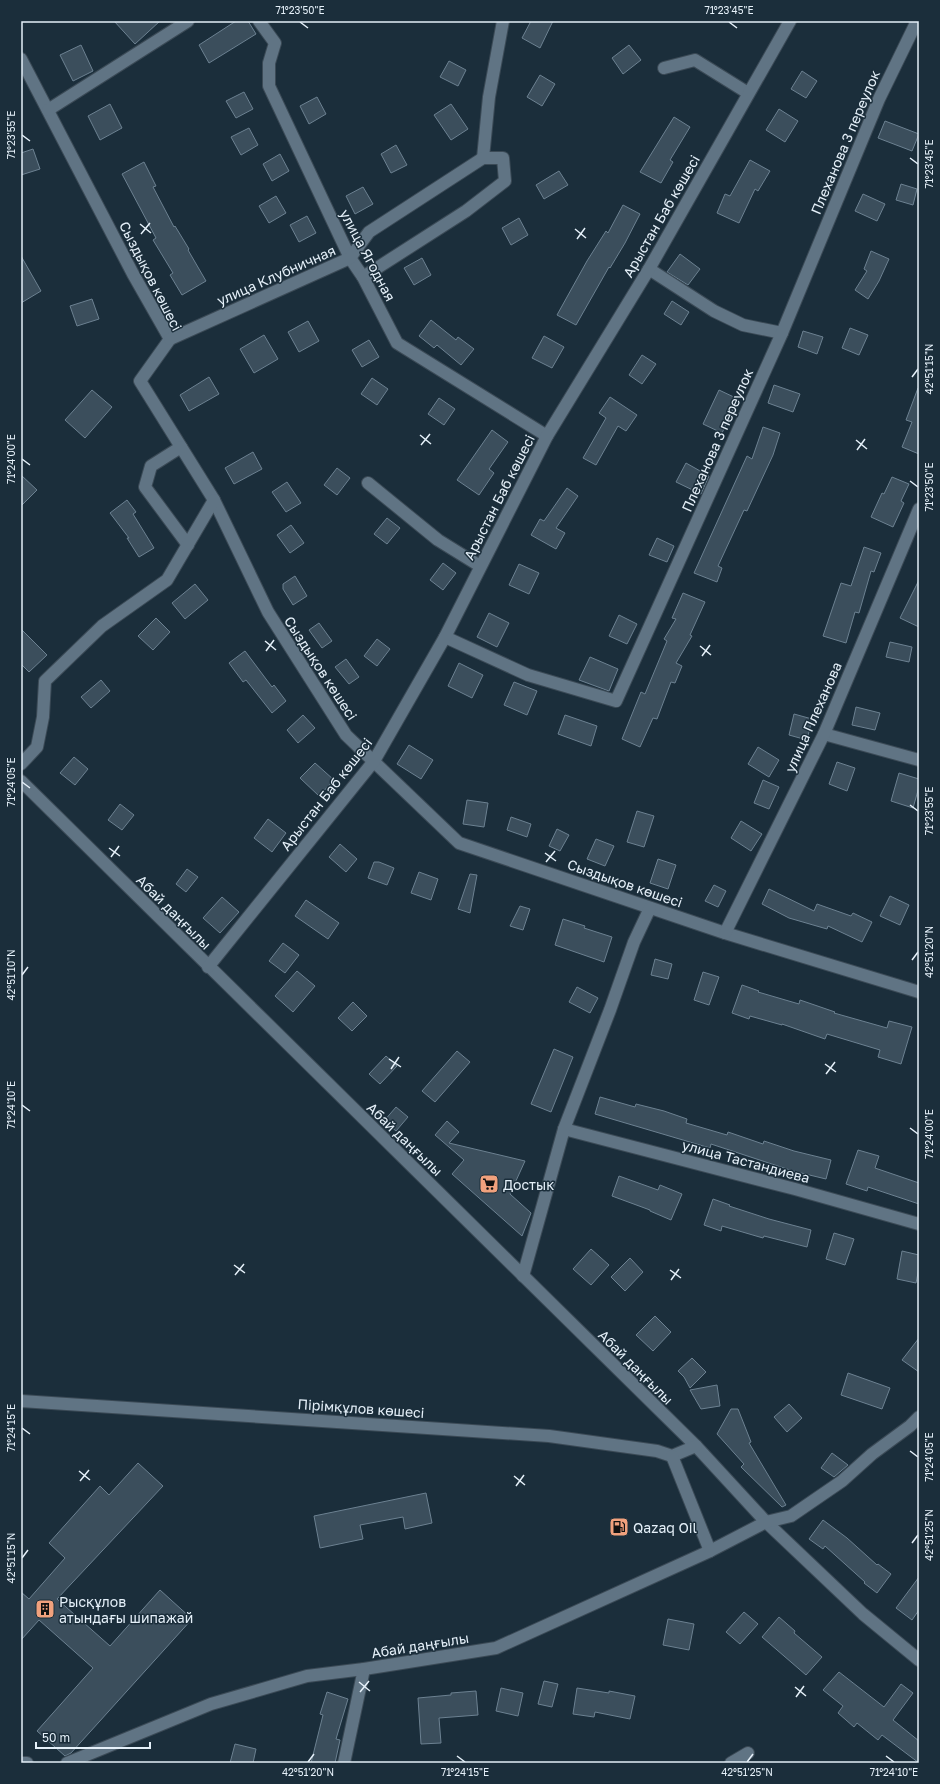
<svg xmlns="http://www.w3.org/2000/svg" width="940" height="1784" font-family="'Golos Text',sans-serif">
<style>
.building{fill:#3b4e5c;stroke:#6c8191}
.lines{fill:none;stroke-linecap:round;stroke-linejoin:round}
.minor-casing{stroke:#3b4a56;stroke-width:14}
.minor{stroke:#607484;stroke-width:12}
.ticks{fill:none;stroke:#e5f0f9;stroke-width:1.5}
.labels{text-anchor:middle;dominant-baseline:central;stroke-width:3;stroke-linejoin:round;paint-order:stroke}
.street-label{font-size:14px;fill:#e5f0f9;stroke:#1b2e3b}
.poi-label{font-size:14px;fill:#e5f0f9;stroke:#1b2e3b;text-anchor:start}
.neatline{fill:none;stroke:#e5f0f9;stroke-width:1.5}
.ticks-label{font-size:10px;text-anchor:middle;fill:#e5f0f9}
</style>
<rect width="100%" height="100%" fill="#1b2e3b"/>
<!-- building -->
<g class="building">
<path d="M114 21H160L135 44Z"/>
<path d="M236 21H248L256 34 209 63 199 45Z"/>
<path d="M531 21H553L540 48 522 38Z"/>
<path d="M81 45 93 71 73 81 60 55Z"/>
<path d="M629 45 641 60 623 74 612 58Z"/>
<path d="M449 61 466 70 458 86 440 77Z"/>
<path d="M802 71 817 81 806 98 791 89Z"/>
<path d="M540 75 555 84 542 106 527 97Z"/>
<path d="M244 92 253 109 236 118 226 101Z"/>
<path d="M317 97 326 114 309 124 300 106Z"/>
<path d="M110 104 122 128 100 140 88 116Z"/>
<path d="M451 104 468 129 451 140 434 115Z"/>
<path d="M779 109 798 121 785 142 766 130Z"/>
<path d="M674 117 690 127 670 160 673 162 661 183 640 172Z"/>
<path d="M885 121 919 134 912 151 878 138Z"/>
<path d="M249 128 258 145 241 155 231 137Z"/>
<path d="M396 145 407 165 391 173 381 154Z"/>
<path d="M33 149 40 169 21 175V153Z"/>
<path d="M280 154 289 171 272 181 263 164Z"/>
<path d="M750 160 770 171 758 191 755 189 739 223 717 213 725 194 730 196Z"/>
<path d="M144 162 156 186 153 187 174 227 175 226 189 249 188 250 206 281 182 295 170 275 173 273 153 240 156 238 122 174Z"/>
<path d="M559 171 568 185 544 199 536 185Z"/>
<path d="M901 184 917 189 913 205 896 200Z"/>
<path d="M363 187 373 204 355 214 346 196Z"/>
<path d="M863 194 885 204 877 221 855 211Z"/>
<path d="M276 196 286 213 269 223 259 206Z"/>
<path d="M623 205 640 214 625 243 610 268 609 267 576 325 557 315 587 261 606 231 608 233Z"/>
<path d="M307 216 316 233 299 242 290 225Z"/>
<path d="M519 218 528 235 511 245 502 228Z"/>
<path d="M871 251 889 259 879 281 868 299 855 290 867 271 864 269Z"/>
<path d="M680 254 700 269 688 285 667 272Z"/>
<path d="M21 256 41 291 21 303Z"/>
<path d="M422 258 431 275 414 285 404 268Z"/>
<path d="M92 299 99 319 77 326 70 306Z"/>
<path d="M672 301 689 312 681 325 664 314Z"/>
<path d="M431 320 456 340 458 337 474 349 461 365 437 345 434 348 419 336Z"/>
<path d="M308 321 319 341 299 352 288 332Z"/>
<path d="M850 328 868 335 859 355 842 348Z"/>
<path d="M803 331 823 337 817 354 798 347Z"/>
<path d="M264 335 278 359 254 373 240 349Z"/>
<path d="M544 336 564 347 552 368 532 358Z"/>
<path d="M369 340 379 357 362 367 352 350Z"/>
<path d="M642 355 656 364 642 384 629 375Z"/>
<path d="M209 377 219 394 189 411 180 395Z"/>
<path d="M372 378 388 389 377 405 361 394Z"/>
<path d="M774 385 800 394 793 412 768 403Z"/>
<path d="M918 388H919V454L902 447 912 422 906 420Z"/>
<path d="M92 390 112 407 85 438 65 420Z"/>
<path d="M719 390 738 399 722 433 703 424Z"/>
<path d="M610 397 637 415 626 431 618 426 596 465 583 458 606 418 599 413Z"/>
<path d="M439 398 455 409 444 425 428 414Z"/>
<path d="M763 427 780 433 773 455 747 511 744 510 718 566 722 568 717 582 694 573 747 456 752 459Z"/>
<path d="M492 430 508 442 489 469 494 473 479 495 457 480Z"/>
<path d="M253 452 262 469 234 484 225 468Z"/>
<path d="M686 463 709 476 701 494 676 482Z"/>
<path d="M337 468 350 478 337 495 324 485Z"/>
<path d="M21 475 37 490 21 506Z"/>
<path d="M892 477 909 484 901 501 904 503 893 527 871 517 882 493 884 494Z"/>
<path d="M287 482 301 503 286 512 272 492Z"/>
<path d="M567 488 578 496 556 528 565 533 556 549 531 535 540 519 544 521Z"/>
<path d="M127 500 136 512 133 514 154 548 139 557 127 538H129L110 513Z"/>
<path d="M387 518 400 528 387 544 374 534Z"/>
<path d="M291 525 304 543 290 553 277 535Z"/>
<path d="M657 538 674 546 667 562 649 555Z"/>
<path d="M864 547 881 553 874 572 871 571 859 613 855 612 846 643 823 636 841 583 851 586Z"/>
<path d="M443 563 456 573 443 590 430 580Z"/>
<path d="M519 564 539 573 529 594 509 585Z"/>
<path d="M295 576 307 596 293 605 283 589V584Z"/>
<path d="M919 580V627L900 618Z"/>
<path d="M195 584 208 600 185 619 172 603Z"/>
<path d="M683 593 705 602 690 635 692 636 676 663 682 666 675 683 671 682 657 719 653 718 640 747 622 739 641 692 645 694 667 641 664 639 676 619 672 618Z"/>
<path d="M489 613 509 623 497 647 477 637Z"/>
<path d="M619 615 637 624 627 644 609 636Z"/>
<path d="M156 618 170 632 153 650 138 636Z"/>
<path d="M319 623 332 641 322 648 309 630Z"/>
<path d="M21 629 47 655 29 672 21 664Z"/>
<path d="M377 639 390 649 377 666 364 656Z"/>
<path d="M890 642 912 647 909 662 886 657Z"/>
<path d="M245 651 272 687 274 685 286 701 272 713 246 680 243 682 229 663Z"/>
<path d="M590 657 618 669 609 691 579 680Z"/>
<path d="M346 659 359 677 349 684 335 667Z"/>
<path d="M459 663 483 675 472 698 448 686Z"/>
<path d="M101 680 110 691 91 708 81 697Z"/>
<path d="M514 682 537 691 527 715 504 705Z"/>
<path d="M856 707 880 713 875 730 852 725Z"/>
<path d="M794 714 812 719 807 740 789 735Z"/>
<path d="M303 715 315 728 298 743 287 730Z"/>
<path d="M565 715 597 726 591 746 558 734Z"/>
<path d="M409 745 433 760 421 779 397 764Z"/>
<path d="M758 747 779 760 769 777 748 764Z"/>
<path d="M74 757 88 769 75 785 60 773Z"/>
<path d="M837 762 855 768 847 791 829 784Z"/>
<path d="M315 763 334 780 319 796 300 778Z"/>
<path d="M899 773 919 779V787L913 808 891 801Z"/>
<path d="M763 780 779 787 769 809 754 803Z"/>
<path d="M467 800 488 803 484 827 463 824Z"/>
<path d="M120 804 134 815 122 830 108 820Z"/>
<path d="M637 811 654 816 644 847 627 842Z"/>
<path d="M511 817 531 824 527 837 507 830Z"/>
<path d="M268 819 286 833 272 852 254 838Z"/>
<path d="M741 821 762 834 751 851 731 838Z"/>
<path d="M557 829 569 835 560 851 549 846Z"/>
<path d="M596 839 614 846 605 866 587 859Z"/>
<path d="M340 844 357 859 346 872 329 857Z"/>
<path d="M658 859 676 865 668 889 650 883Z"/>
<path d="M374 862H379L394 868 387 885 368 878Z"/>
<path d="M187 869 198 877 186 892 176 884Z"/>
<path d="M419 872 438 879 431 900 411 893Z"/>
<path d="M470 874 477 875 470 913 458 909Z"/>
<path d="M714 885 726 891 718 907 705 901Z"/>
<path d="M769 889 814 911 817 904 851 916 853 913 872 922 862 942 828 926 827 929 789 918 762 904Z"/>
<path d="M890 896 909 905 900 925 880 916Z"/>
<path d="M222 897 239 912 220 933 203 918Z"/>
<path d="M306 900 339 923 328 939 295 916Z"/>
<path d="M520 906 530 909 523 930 510 926Z"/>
<path d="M563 919 585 926 584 928 612 937 604 962 555 945Z"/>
<path d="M283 943 299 955 285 973 269 961Z"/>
<path d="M655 959 672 964 668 979 651 975Z"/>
<path d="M297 971 315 986 293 1012 275 996Z"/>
<path d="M703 972 719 977 709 1005 694 1000Z"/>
<path d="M742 985 759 991 758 992 799 1004 800 1000 835 1012 834 1013 887 1028 889 1021 912 1027 901 1064 878 1057 880 1050 827 1034 825 1039 782 1024V1025L750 1016 749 1019 732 1013Z"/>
<path d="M577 987 598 998 590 1013 569 1002Z"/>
<path d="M353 1002 367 1016 352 1031 338 1018Z"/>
<path d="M554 1049 573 1057 551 1112 531 1104Z"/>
<path d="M457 1051 470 1062 435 1102 422 1091Z"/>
<path d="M386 1056 397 1066 380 1084 369 1074Z"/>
<path d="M600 1097 635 1107 636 1104 664 1111 687 1119 686 1123 727 1135 728 1132 763 1144 764 1141 794 1151 831 1160 826 1179 793 1171 711 1144 710 1148 595 1114Z"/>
<path d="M396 1107 408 1117 396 1131 384 1121Z"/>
<path d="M447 1121 459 1132 449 1143 525 1161 510 1194 531 1213 522 1236 452 1174 464 1160 435 1135Z"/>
<path d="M858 1150 879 1156 875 1168 919 1183V1204L868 1187 867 1191 846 1184Z"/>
<path d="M619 1176 658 1190 660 1185 682 1194 671 1220 650 1211V1210L612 1196Z"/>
<path d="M713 1199 730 1205 729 1206 769 1219 811 1230 807 1247 764 1236 763 1238 722 1226 721 1231 704 1225Z"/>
<path d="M834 1233 854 1239 845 1265 826 1259Z"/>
<path d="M591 1249 609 1265 591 1285 573 1269Z"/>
<path d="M902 1251 919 1255V1268L916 1283 897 1279Z"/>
<path d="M630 1258 643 1272 625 1291 611 1277Z"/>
<path d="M655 1316 671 1332 653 1351 636 1335Z"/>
<path d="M919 1338V1372L902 1360Z"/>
<path d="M692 1358 706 1372 690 1388 684 1377 678 1371Z"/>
<path d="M848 1373 890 1388 882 1409 841 1395Z"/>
<path d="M717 1385 720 1406 701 1409 690 1390Z"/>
<path d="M789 1404 802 1418 787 1432 774 1417Z"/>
<path d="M731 1409H738L751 1442 749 1443 786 1505 782 1507 741 1467 744 1464 717 1434Z"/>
<path d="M832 1453 848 1465 834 1477 821 1468Z"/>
<path d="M138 1463 163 1486 57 1599 110 1646 160 1590 192 1619 71 1753 65 1756 37 1731 93 1668 39 1620 21 1640V1592L29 1599 65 1558 49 1543 100 1486 109 1495Z"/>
<path d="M426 1493 432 1523 405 1529 403 1517 360 1525 363 1539 320 1548 314 1516Z"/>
<path d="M823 1520 847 1538 877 1565 878 1564 891 1574 877 1593 864 1583 865 1582 825 1546 823 1549 809 1539Z"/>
<path d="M919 1577V1610L912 1620 896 1608Z"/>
<path d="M744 1612 758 1624 740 1644 726 1632Z"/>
<path d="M779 1617 795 1631 794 1633 822 1657 806 1675 762 1637Z"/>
<path d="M668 1619 694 1624 689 1650 663 1645Z"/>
<path d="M839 1672 884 1707 901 1684 913 1693 893 1720 919 1741V1763L882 1735 878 1740 857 1723 854 1727 838 1713 843 1706 823 1690Z"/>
<path d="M544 1681 558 1684 552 1707 538 1704Z"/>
<path d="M501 1688 523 1693 518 1716 496 1711Z"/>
<path d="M577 1688 609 1693V1691L635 1696 630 1719 595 1712 594 1717 573 1714Z"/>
<path d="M476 1691 478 1715 439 1718 441 1743 421 1744 418 1698 451 1695V1693Z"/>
<path d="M327 1692 348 1699 336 1739 340 1740 335 1763H311L323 1715 320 1714Z"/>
<path d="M235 1744 256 1749 253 1763H230Z"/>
</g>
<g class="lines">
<!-- minor casing -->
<g class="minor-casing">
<g id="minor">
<path d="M259 21 275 43 269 63V86L350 258 363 277 397 343 547 436"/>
<path d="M21 59 133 274 170 339 140 381 214 500 268 612 346 735 459 843 725 933 919 992"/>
<path d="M664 68 695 60 748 93"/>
<path d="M48 110 188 21"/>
<path d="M483 158 489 97 503 21"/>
<path d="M649 269 714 311 743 325 782 333"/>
<path d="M170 339 350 258 369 232 483 158H503L505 181 466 211 363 277"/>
<path d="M181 447 151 466 145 487 188 545"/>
<path d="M368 483 438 540 480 566"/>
<path d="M445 637 528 675 616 701 782 333 879 99 917 21"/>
<path d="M824 734 919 760"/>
<path d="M21 764 37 747 43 717 45 681 102 626 167 580 214 500"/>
<path d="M21 781 696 1446 766 1522 863 1614 919 1660"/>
<path d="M725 933 824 734 919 509"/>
<path d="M208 967 374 761 445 637 547 436 649 269 790 21"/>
<path d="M564 1129 795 1189 919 1224"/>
<path d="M523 1276 564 1129 610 1010 634 942 650 908"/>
<path d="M21 1401 549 1436 657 1451 672 1456 696 1446"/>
<path d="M672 1456 710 1551"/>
<path d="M21 1763H27"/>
<path d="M67 1763 211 1704 307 1676 364 1669 496 1648 710 1551 766 1522 791 1516 842 1481 872 1454 910 1426 919 1417"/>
<path d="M344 1763 364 1669"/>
<path d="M731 1763 748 1753"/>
</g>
</g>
<!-- minor -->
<use href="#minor" class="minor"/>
</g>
<!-- ticks -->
<path class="ticks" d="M300 22 308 28M729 22 737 28M22 135 30 141M910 158 918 164M140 224 151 233M575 229 586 238M141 234 150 223M577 239 585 228M912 377 918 369M420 435 431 444M856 440 867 449M421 445 430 434M857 450 865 439M22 459 30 465M910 481 918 487M265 641 276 650M700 646 711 655M266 651 274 640M702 656 710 645M22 782 30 788M910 805 918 811M109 848 120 856M545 853 556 861M111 857 119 846M546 862 555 851M912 960 918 952M22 975 28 967M389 1059 401 1067M825 1064 836 1072M391 1069 399 1057M826 1074 835 1062M22 1105 30 1111M910 1128 918 1134M234 1265 245 1273M670 1270 681 1278M235 1275 244 1264M671 1280 679 1269M22 1428 30 1434M910 1451 918 1457M79 1471 90 1480M514 1476 525 1485M80 1481 89 1470M516 1486 524 1475M912 1543 918 1535M22 1558 28 1550M359 1682 370 1691M795 1687 806 1696M360 1692 369 1681M796 1697 804 1686M457 1756 465 1762M886 1756 894 1762M308 1762 314 1754M747 1762 753 1754"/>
<!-- icons -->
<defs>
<g id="supermarket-square" transform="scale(1)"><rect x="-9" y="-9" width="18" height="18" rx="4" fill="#f1a17d" stroke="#1b2e3b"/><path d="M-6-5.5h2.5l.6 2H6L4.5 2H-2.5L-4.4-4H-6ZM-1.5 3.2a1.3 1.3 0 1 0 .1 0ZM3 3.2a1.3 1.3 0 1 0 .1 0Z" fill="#111"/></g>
<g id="fuel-square" transform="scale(1)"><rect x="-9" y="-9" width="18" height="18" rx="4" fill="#f1a17d" stroke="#1b2e3b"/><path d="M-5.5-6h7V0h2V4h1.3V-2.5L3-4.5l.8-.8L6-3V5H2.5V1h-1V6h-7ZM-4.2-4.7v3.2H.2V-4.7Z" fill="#111"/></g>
<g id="building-square" transform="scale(1)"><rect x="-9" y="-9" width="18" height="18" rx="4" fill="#f1a17d" stroke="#1b2e3b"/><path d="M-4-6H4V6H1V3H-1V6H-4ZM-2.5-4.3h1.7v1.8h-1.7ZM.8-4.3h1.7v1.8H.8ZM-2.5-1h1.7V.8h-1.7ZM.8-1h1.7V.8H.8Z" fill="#111"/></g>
</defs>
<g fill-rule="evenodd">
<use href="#supermarket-square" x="489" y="1184"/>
<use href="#fuel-square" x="619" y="1527"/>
<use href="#building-square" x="45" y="1609"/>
</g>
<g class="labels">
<!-- street labels -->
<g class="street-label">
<text transform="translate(845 142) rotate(-67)">Плеханова 3 переулок</text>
<text transform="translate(661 216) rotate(-60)">Арыстан Баб көшесі</text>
<text transform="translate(368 255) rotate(62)">улица Ягодная</text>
<text transform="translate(276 275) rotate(-24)">улица Клубничная</text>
<text transform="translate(151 276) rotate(63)">Сыздықов көшесі</text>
<text transform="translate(717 440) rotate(-66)">Плеханова 3 переулок</text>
<text transform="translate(499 497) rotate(-63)">Арыстан Баб көшесі</text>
<text transform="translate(321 668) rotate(57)">Сыздықов көшесі</text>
<text transform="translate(813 717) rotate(-66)">улица Плеханова</text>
<text transform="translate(326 794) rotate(-52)">Арыстан Баб көшесі</text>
<text transform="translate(625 883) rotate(19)">Сыздықов көшесі</text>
<text transform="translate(174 912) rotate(45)">Абай даңғылы</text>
<text transform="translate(405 1139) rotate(44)">Абай даңғылы</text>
<text transform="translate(746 1161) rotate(15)">улица Тастандиева</text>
<text transform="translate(636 1367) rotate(45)">Абай даңғылы</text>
<text transform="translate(361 1408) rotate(4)">Пірімқұлов көшесі</text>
<text transform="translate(420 1645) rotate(-9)">Абай даңғылы</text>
</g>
<!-- poi labels -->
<g class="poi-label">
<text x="503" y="1184">Достык</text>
<text x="633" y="1527">Qazaq Oil</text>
<text x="59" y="1601">Рысқұлов<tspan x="59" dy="16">атындағы шипажай</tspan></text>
</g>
</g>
<!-- border -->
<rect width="940" height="1784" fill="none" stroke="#1b2e3b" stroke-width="44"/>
<!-- scale -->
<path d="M36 1742v6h114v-6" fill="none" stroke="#e5f0f9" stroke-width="2"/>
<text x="42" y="1742" font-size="12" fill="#e5f0f9" stroke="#1b2e3b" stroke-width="3" paint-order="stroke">50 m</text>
<rect x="22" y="22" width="896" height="1740" class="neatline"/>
<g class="ticks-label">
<text x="300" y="14">71°23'50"E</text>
<text x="729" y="14">71°23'45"E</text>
<text transform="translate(11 135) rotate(-90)" y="4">71°23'55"E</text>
<text transform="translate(929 164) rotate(-90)" y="4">71°23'45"E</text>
<text transform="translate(929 369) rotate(-90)" y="4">42°51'15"N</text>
<text transform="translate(11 459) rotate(-90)" y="4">71°24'00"E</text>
<text transform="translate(929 487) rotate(-90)" y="4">71°23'50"E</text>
<text transform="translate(11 782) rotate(-90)" y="4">71°24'05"E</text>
<text transform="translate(929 811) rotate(-90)" y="4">71°23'55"E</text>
<text transform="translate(929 952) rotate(-90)" y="4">42°51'20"N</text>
<text transform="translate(11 975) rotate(-90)" y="4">42°51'10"N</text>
<text transform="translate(11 1105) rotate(-90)" y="4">71°24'10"E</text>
<text transform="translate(929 1134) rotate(-90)" y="4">71°24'00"E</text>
<text transform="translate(11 1428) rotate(-90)" y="4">71°24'15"E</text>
<text transform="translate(929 1457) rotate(-90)" y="4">71°24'05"E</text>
<text transform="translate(929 1535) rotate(-90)" y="4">42°51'25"N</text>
<text transform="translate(11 1558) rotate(-90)" y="4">42°51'15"N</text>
<text x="308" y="1776">42°51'20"N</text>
<text x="465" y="1776">71°24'15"E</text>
<text x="747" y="1776">42°51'25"N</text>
<text x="894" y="1776">71°24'10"E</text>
</g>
</svg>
